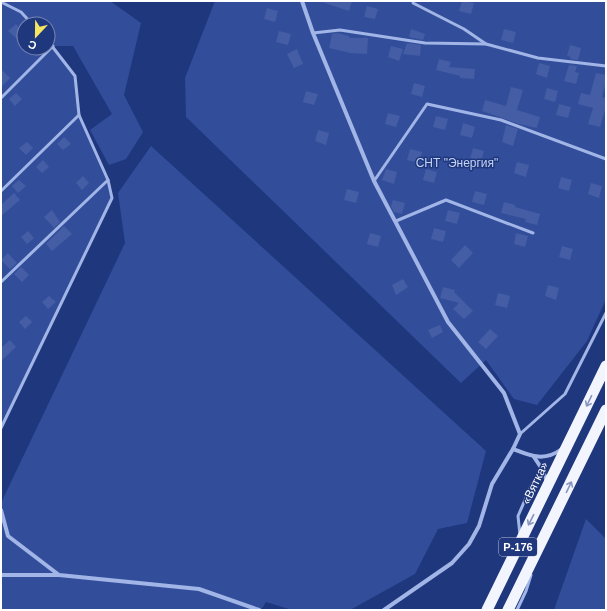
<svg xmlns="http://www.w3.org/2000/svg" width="607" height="611" font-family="Arial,sans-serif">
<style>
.green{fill:#324e9b;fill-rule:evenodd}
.building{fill:#445da4}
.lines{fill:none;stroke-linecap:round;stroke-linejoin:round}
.service{stroke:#a2b5e7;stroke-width:3}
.minor{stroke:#a2b5e7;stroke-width:4}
.trunk{stroke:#f2f4fe;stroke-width:11}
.oneway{stroke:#8896be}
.labels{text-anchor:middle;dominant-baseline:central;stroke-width:3;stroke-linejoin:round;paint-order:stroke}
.shield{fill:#1f377d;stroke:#bcc3d8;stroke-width:1}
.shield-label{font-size:11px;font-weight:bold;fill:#fff}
.park-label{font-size:12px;fill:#c5d3f5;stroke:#1f377d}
.street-label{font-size:12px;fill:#fff;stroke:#1f377d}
</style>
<rect width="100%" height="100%" fill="#1f377d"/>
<!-- green -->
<g class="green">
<path d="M1 1H110L141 23 124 95 143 132 126 159 109 165 90 130 112 114 73 46H53L75 76 79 115 108 180 112 198 1 428ZM24 24H48V48H24Z"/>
<path d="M215 1H606V299L587 341 537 405 514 399 486 360 461 383 186 117 185 78Z"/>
<path d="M151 146 486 451 467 523 438 529 415 574 350 610H292L266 602 261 610H1V503L125 243 118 193Z"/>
<path d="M586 519 606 539V610H554Z"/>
</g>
<!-- building -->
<g class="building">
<path d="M323 1H352L349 11 322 2Z"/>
<path d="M462 1 474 3 471 14 459 11Z"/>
<path d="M367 6 378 9 375 19 364 17Z"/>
<path d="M267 8 278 11 275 22 264 19Z"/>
<path d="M16 24 24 33V45L8 31Z"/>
<path d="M411 29 425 34 423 40 409 37Z"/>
<path d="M504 29 516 32 513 43 501 40Z"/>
<path d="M279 31 291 34 288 45 276 42Z"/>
<path d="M337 33 349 36V38H368L367 54 350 53 329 48 332 34Z"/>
<path d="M407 43 421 45 420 56 403 54Z"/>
<path d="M570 45 581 48 578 60 570 59 571 57 567 56Z"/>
<path d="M391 46 403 49 399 61 388 57Z"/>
<path d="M297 49 303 64 294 68 287 54Z"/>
<path d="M439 59 451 62 449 67 475 69 474 79 460 78V76L436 70Z"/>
<path d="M539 63 550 66 547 78 536 74Z"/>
<path d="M569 65 577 66 575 72 579 73 576 84 564 81Z"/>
<path d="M1 69 10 78 1 87Z"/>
<path d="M596 73 606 75V82L602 97 606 98V110H605L600 127 588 124 593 108 578 104 581 93 590 95Z"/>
<path d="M414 83 425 86 422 97 411 94Z"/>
<path d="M511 87 523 90 517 110 540 117 537 128 519 124 482 111 485 100 506 106Z"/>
<path d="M547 88 558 91 555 102 544 99Z"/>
<path d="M306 91 318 94 314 105 303 102Z"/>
<path d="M16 93 22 99 15 106 9 99Z"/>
<path d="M559 104 571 107 568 118 556 115Z"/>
<path d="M388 113 400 116 396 127 385 124Z"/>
<path d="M436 116 448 119 445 130 433 127Z"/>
<path d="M463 123 475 127 472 138 460 135Z"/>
<path d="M506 125 518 129 513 146 502 142Z"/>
<path d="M318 130 329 133 326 145 315 141Z"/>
<path d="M64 137 71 144 63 150 57 144Z"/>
<path d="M27 142 33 148 26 155 19 148Z"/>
<path d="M473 148 484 151 481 162 470 159Z"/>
<path d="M410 149 422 152 419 163 407 160Z"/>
<path d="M43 160 49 167 42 173 36 167Z"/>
<path d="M517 162 529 165 526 177 514 173Z"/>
<path d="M386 169 397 172 394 184 382 180Z"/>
<path d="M426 169 437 172 434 183 423 180Z"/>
<path d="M83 176 89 183 82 190 76 183Z"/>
<path d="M561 177 572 180 569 191 558 188Z"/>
<path d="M19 180 26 186 18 193 12 186Z"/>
<path d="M591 183 602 186 599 198 588 194Z"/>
<path d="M347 189 359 192 356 203 344 200Z"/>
<path d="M475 191 487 194 484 205 472 202Z"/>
<path d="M14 193 20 200 1 216V205Z"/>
<path d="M393 200 405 203 402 214 394 212 391 206Z"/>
<path d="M504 202 515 205V207L540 214 537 225 525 222 526 219 501 213Z"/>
<path d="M52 210 60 222 54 228 44 217Z"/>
<path d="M448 210 460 213 457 224 445 221Z"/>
<path d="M64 226 72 234 52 251 46 244Z"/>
<path d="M434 228 446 231 443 242 431 239Z"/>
<path d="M28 231 34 238 27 244 21 237Z"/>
<path d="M370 233 381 236 378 247 367 244Z"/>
<path d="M516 233 528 236 525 247 514 244Z"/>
<path d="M465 245 473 253 459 268 451 260Z"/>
<path d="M562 246 573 249 570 260 559 257Z"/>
<path d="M8 253 17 263 10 269 1 260Z"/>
<path d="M21 267 29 275 22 282 14 274Z"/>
<path d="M403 279 408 287 396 295 392 285Z"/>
<path d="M548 285 559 288 556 300 545 296Z"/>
<path d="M443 287 455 290 454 292 473 311 464 319 453 309 459 303 440 298Z"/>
<path d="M498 293 510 296 507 308 495 305Z"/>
<path d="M49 296 56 302 48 309 42 302Z"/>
<path d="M26 316 32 322 25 329 19 322Z"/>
<path d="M440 325 443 332 432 338 428 330Z"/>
<path d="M490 329 498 336 486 349 478 342Z"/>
<path d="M10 340 16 347 1 361V348Z"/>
</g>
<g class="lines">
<!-- service -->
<g class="service">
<path d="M1 2 21 12 32 24"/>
<path d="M413 3 464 29 486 44"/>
<path d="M313 33 340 30 425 43 486 44 538 58 606 66"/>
<path d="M1 98 53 46"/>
<path d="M374 181 427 104 501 120 606 159"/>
<path d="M1 191 79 115"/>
<path d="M396 221 446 200 533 233"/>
<path d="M1 282 108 180"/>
<path d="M1 428 112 198 108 180 79 115 75 76 48 41"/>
<path d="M520 434 565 394 606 313"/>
<path d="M520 535 518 516 532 484 542 469"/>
<path d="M517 610 526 591 531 575"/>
</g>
<!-- minor -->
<g class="minor">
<path d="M302 1 313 33 374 181 448 322 504 393 520 434 513 449"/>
<path d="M534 457 542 469 547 481"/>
<path d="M1 510 8 536 59 575 199 589 259 610"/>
<path d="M1 575H58"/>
<path d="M384 610 452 563 469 544 479 526 492 484 513 449C531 456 544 462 562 449"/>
</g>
<!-- trunk -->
<g class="trunk">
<path d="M487 610 606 366"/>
<path d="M508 610 606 410"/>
</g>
</g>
<!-- one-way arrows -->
<defs><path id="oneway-shaft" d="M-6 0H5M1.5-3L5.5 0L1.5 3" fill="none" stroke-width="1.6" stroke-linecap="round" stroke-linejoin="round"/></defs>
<g class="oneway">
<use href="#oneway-shaft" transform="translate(589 401) rotate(116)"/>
<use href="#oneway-shaft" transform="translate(569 487) rotate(-64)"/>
<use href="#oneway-shaft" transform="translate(531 520) rotate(117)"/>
</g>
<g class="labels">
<!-- shield labels -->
<rect class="shield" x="499" y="538" width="38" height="18" rx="3"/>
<g class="shield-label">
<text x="518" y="547">Р-176</text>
</g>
<!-- park labels -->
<g class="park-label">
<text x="457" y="163">СНТ "Энергия"</text>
</g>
<!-- street labels -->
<g class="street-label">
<text transform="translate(535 483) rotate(-64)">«Вятка»</text>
</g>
</g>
<!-- border -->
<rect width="607" height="611" fill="none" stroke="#ffffff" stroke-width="4"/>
<!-- north arrow -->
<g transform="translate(36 36) rotate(202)"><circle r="19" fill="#1f377d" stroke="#7987b1"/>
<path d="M0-3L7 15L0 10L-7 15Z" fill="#f5e562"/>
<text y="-6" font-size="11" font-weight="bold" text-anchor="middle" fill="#ffffff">С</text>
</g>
</svg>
